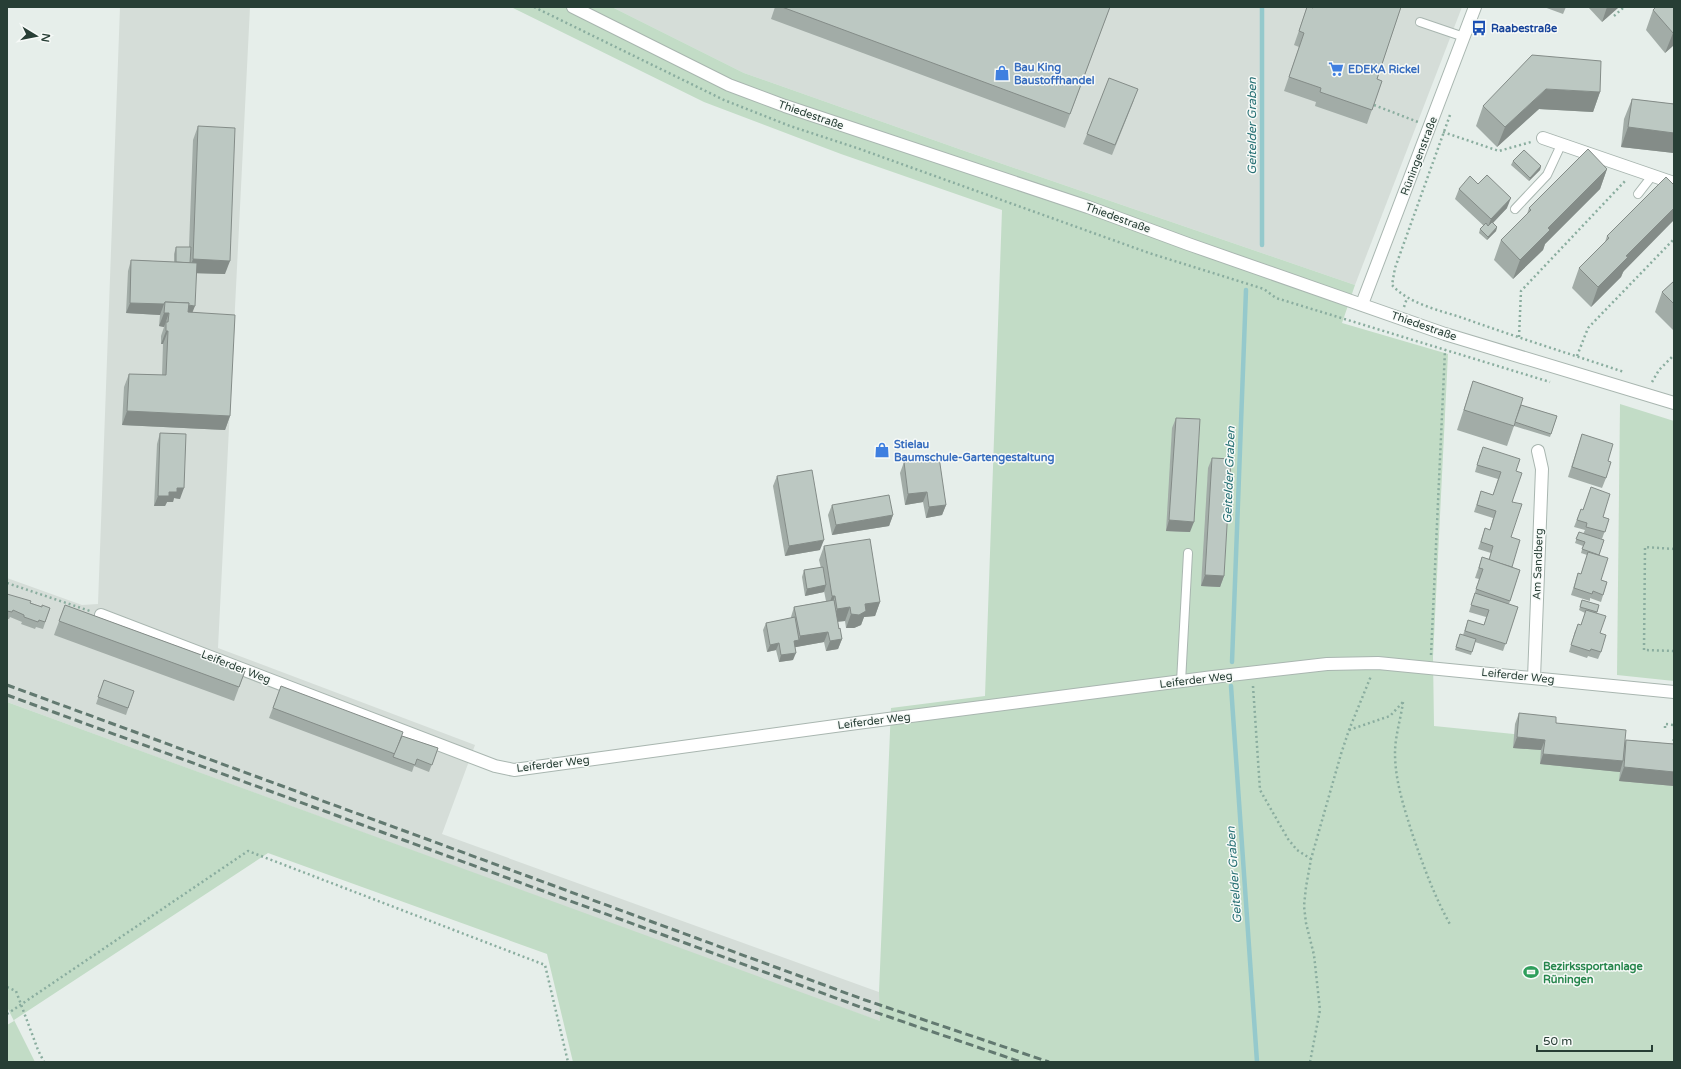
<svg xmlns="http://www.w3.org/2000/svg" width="1681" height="1069" font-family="'Varela Round',sans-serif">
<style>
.built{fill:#d5ddd8}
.green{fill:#c2dcc6}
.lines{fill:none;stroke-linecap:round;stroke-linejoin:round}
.stream{stroke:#95c9cc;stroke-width:4.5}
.service-casing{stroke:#a9b6b0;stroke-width:10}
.minor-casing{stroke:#a9b6b0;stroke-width:14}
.tertiary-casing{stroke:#a9b6b0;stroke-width:14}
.path{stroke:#8aad9f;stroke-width:2.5;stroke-dasharray:2 3;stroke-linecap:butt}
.service{stroke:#fff;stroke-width:8}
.minor{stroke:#fff;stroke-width:12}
.tertiary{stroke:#fff;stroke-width:12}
.rail{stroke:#627970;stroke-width:3;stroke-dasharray:8 4;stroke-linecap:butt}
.wall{fill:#a2aca7}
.shaded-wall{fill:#848c88}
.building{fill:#bcc8c2;stroke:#848c88}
.labels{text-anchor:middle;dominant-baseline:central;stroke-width:3;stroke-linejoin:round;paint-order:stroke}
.transit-label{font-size:11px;font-weight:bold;fill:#164399;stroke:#f7faf8;text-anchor:start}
.shop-label{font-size:11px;font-weight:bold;fill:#366cbe;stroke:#f7faf8;text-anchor:start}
.street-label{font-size:11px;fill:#273e35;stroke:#f7faf8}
.leisure-label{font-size:11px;font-weight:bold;fill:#27864d;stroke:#f7faf8;text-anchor:start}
.water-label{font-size:12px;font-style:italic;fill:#277074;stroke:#f7faf8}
</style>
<rect width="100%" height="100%" fill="#e6eeea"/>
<!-- built -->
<g class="built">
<path d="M120 7H250L218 648 475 745 442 834 1028 1046 995 1062 809 996 7 702V578L82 605 98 604Z"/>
<path d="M612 7H1462L1355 285 962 150 744 73Z"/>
</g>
<!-- green -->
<g class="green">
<path d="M511 7H612L744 73 962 150 1355 285 1342 323 1448 354 1433 657 1434 726 1674 750V1062H573L547 954 268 853 14 1020 35 1062H7V1025L14 1021 7 1007V702L880 1021 879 992 891 708 985 696 1002 210 841 154 704 102Z"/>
<path d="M1620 404 1674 421V681L1617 675Z"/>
</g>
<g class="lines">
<!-- stream -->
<g class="stream">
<path d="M1262 245V7"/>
<path d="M1232 662 1246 290"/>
<path d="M1231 686 1257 1062"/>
</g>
<!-- service casing -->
<g class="service-casing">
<g id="service">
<path d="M1420 22 1464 37"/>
<path d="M1638 194 1652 176"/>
<path d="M1515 209 1547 175 1561 145"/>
<path d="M1181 682 1188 553"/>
</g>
</g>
<!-- minor casing -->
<g class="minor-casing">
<g id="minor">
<path d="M1543 138 1674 183"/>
<path d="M101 615 495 766 514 770 857 723 1213 677 1327 664 1378 663 1674 692"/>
<path d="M1534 678 1542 469 1538 451"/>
</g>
</g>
<!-- tertiary casing -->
<g class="tertiary-casing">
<g id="tertiary">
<path d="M573 7 729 85 785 106 1088 207 1188 244 1445 334 1674 403"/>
<path d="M1362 304 1475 7"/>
</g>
</g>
<!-- path -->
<g class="path">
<path d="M534 7 724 100 790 126 857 148 1149 253 1264 289 1276 298 1550 382"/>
<path d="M1614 16 1624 7"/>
<path d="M1374 105 1418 122"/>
<path d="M1450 115 1395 268 1392 285C1409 304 1439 310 1463 318 1516 337 1570 354 1624 372"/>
<path d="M1443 132 1499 151 1531 142"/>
<path d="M1404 307 1407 298"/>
<path d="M1519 337 1521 291 1626 180"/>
<path d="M1577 356 1588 328 1674 239"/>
<path d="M1652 382 1659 370 1674 355"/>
<path d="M1674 549 1645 547 1644 650 1674 651"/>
<path d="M7 583 90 611"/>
<path d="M1431 655 1445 350"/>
<path d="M1253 686 1260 790 1288 839 1297 850 1311 859"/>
<path d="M1403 702C1401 718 1395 736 1395 753 1395 781 1404 807 1412 833 1423 865 1434 896 1451 926"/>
<path d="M1665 728V724L1674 725"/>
<path d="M1349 730 1390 716 1403 702"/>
<path d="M1673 746 1674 738"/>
<path d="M7 987 16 991 38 1050 44 1062"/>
<path d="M7 1014 248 851 545 965 568 1062"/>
<path d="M1310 1062 1320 1010 1314 955 1306 923 1304 906 1306 887 1311 859 1341 754 1349 730 1371 676"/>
</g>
<!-- service -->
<use href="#service" class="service"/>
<!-- minor -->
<use href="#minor" class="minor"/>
<!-- tertiary -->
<use href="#tertiary" class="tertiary"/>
<!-- rail -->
<g class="rail">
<path d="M7 685 865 1000 1049 1062"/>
<path d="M7 695 863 1008 1021 1062"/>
</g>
</g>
<!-- wall -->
<g class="wall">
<path d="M775 7H1110L1065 128 771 19Z"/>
<path d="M1307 7 1313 8V7H1401L1377 79 1382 81 1367 124 1315 106 1316 102 1284 91 1299 47 1294 45Z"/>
<path d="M1544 7H1566L1563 14Z"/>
<path d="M1588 7H1619L1602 22Z"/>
<path d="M1674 7V45L1665 53 1646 30 1653 10Z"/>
<path d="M1600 92 1593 112 1539 109 1497 147 1476 126 1483 106Z"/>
<path d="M1632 99 1674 104V153L1621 147 1624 119Z"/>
<path d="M1134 100 1112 155 1083 144 1087 134Z"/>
<path d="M198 126 225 274 196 273 192 313 230 416 225 430 122 425 124 387 129 374 162 375 163 344H161V336L164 327 159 326 160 315 126 313 128 271 131 260 174 262V254L176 247H189L193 140Z"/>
<path d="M1513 161 1541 166 1540 170 1529 181 1511 165Z"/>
<path d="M1607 169 1600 189 1545 244 1543 250 1513 279 1494 260 1501 240 1527 214 1529 208Z"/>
<path d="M1666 177 1621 277 1591 307 1572 288 1579 268 1605 242 1607 236Z"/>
<path d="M1478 184 1507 208 1493 223 1497 227 1496 231 1487 240 1479 233 1480 229 1484 226 1455 199 1459 189Z"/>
<path d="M1674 281V331L1655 312 1662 292Z"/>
<path d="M1473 381 1521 405 1557 416 1550 437 1514 426 1507 446 1457 430Z"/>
<path d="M1176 418 1190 532 1166 531 1172 428Z"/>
<path d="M160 433 180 499 174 498 173 502H167L165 506H154L157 444Z"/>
<path d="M1582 434 1608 461 1606 478 1602 488 1568 477Z"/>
<path d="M1480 454 1516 471 1512 502 1511 537 1512 567 1520 570 1509 604 1518 607 1503 651 1475 642 1471 655 1455 650 1460 634 1463 635 1468 620 1484 625 1486 617 1469 612 1479 579 1475 578 1482 557 1489 559 1491 553 1478 549 1485 528 1490 530 1493 518 1474 512 1481 491 1493 495 1498 479 1475 472Z"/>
<path d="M1212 458 1224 576 1220 587 1201 586 1208 468Z"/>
<path d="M904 462 946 505 942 515 926 518 923 502 905 505 900 473Z"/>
<path d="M777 476 820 550 785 556 773 486Z"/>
<path d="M1591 487 1603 517 1609 519 1602 539 1583 534 1585 530 1574 527 1581 509 1583 510Z"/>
<path d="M832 505 893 515 889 526 832 535 828 515Z"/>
<path d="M1579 532 1604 540 1599 555 1601 580 1607 582 1601 602 1590 598V601L1571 595 1578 573 1581 574 1587 555 1581 553 1583 546 1575 543Z"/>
<path d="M824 546 880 602 875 616 864 617 861 625 854 628H846L845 621 837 622 839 629 842 639 838 649 826 651 824 642 795 647 793 660 779 662 776 650 767 652 763 630 766 623 791 618V617L794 607 826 601 824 591V592L805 596 802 577 804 570 821 568 819 560Z"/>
<path d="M7 594 42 607 50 608 43 629 36 627 35 629 21 624 22 622 10 617 9 619H7Z"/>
<path d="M1582 600 1599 605 1597 613 1600 633 1601 652 1598 659 1588 656 1587 658 1569 652 1575 631 1581 625 1585 613 1579 610Z"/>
<path d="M65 605 245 671 234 701 54 635Z"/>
<path d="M104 680 134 691 126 715 96 704Z"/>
<path d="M281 686 402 736 438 748 429 772 414 766 412 772 269 718Z"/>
<path d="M1519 713 1625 742 1626 740 1674 744V786L1619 781 1620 772 1540 764 1541 750 1513 748 1515 724Z"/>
</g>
<!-- shaded-wall -->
<g class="shaded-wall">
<path d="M1607 7H1619L1602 22Z"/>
<path d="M1674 31V45L1665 53 1673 33Z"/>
<path d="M1546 89 1600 92 1593 112 1539 109 1497 147 1505 127Z"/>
<path d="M1628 127 1674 133V153L1621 147Z"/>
<path d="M1541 166 1540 170 1529 181 1530 178Z"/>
<path d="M1607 169 1600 189 1545 244 1543 250 1513 279 1520 260 1548 228Z"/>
<path d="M1511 198 1507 208 1487 229 1491 219Z"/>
<path d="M1674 208V220L1623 272 1621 277 1591 307 1598 287 1626 256Z"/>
<path d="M1497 227 1496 231 1487 240 1488 237Z"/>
<path d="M193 259 230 261 225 274 188 273Z"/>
<path d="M130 303 164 304 160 315 126 313Z"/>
<path d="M165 304 195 306 191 316 169 313 164 327 159 326 164 313Z"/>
<path d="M166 331H168L163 344H161Z"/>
<path d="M127 411 230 416 225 430 122 425Z"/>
<path d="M177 488H184L180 499 174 498 173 502H167L165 506H154L158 496Z"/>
<path d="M927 492 923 502 905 505 908 494Z"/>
<path d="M946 505 942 515 926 518 929 507Z"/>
<path d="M893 515 889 526 832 535 836 525Z"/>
<path d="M1169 520 1194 522 1190 532 1166 531Z"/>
<path d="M824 540 820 550 785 556 789 546Z"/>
<path d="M1205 575 1224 576 1220 587 1201 586Z"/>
<path d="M826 585 824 592 805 596 807 589Z"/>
<path d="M832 596H835L830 610H827Z"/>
<path d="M880 602 875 616 864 617 861 625 854 628H846L851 614 865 604Z"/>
<path d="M850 607 845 621 832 622 837 609Z"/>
<path d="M828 632 824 642 791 648 794 641 799 640 800 636Z"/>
<path d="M842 639 838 649 826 651 830 641Z"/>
<path d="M779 643 776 650 767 652 770 645Z"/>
<path d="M796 653 793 660 779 662 781 655Z"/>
<path d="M1517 737 1545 740 1541 750 1513 748Z"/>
<path d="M1543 754 1623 761 1620 772 1540 764Z"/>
<path d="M1624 767 1674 772V786L1619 781Z"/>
</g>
<!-- building -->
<g class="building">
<path d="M782 7H1110L1070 114Z"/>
<path d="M1307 7H1310L1313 8V7H1401L1377 79 1382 81 1372 110 1320 92 1321 88 1289 77 1304 33 1299 31Z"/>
<path d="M1656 7H1674V31L1673 33 1653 10Z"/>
<path d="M1532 55 1601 61 1600 92 1546 89 1505 127 1483 106Z"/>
<path d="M1109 78 1138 89 1115 145 1087 134Z"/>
<path d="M1632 99 1674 104V133L1628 127Z"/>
<path d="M198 126 235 128 230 261 193 259Z"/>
<path d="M1588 149 1607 169 1548 228 1550 230 1520 260 1501 240 1531 210 1529 208Z"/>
<path d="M1524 150 1541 166 1530 178 1513 161Z"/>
<path d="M1487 175 1511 198 1491 219 1459 189 1470 176 1478 184Z"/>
<path d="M1666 177 1674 185V208L1626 256 1628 257 1598 287 1579 268 1609 238 1607 236Z"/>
<path d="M1492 222 1497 227 1488 237 1480 229 1486 223 1488 226Z"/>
<path d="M176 247H191L190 263 176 262Z"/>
<path d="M131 260 197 263 195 306 188 305 189 303 165 302 164 304 130 303Z"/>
<path d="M1674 281V304L1662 292Z"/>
<path d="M165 302 189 303 188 312 235 315 230 416 127 411 129 374 166 375 168 331H166V322H168L169 313H164Z"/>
<path d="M1473 381 1523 398 1514 426 1464 410Z"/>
<path d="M1521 405 1557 416 1551 434 1515 422Z"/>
<path d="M1176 418 1200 419 1194 522 1169 520Z"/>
<path d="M160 433 186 434 184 488H177V492H169V496H158Z"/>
<path d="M1582 434 1613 444 1608 461 1611 462 1606 478 1572 467Z"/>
<path d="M1483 447 1520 459 1516 471 1522 473 1512 502 1522 504 1511 537 1520 540 1512 567 1489 560 1493 546 1481 542 1485 528 1490 530 1496 511 1477 505 1481 491 1493 495 1501 472 1477 465Z"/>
<path d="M939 457 946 505 929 507 927 492 908 494 904 462Z"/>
<path d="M1212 458 1231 459 1224 576 1205 575Z"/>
<path d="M812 470 824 540 789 546 777 476Z"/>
<path d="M1591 487 1610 494 1603 517 1609 519 1605 532 1586 527 1587 523 1577 520 1581 509 1583 510Z"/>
<path d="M889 495 893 515 836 525 832 505Z"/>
<path d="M1579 532 1604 540 1599 555 1582 549 1585 542 1576 539Z"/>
<path d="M870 539 880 602 865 604 866 611 859 615 851 614 850 607 837 609 835 596H832L824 546Z"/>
<path d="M1588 552 1608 558 1601 580 1607 582 1603 595 1593 591 1592 594 1574 588 1578 573 1581 574Z"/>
<path d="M1482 557 1520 570 1510 601 1476 589 1483 569 1479 568Z"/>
<path d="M823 567 826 585 807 589 804 570Z"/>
<path d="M1475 593 1518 607 1506 644 1465 631 1468 620 1484 625 1489 610 1471 605Z"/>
<path d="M7 594 31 601 30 603 42 607V605L50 608 45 622 39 620 38 622 24 617V615L13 610 12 612 7 611Z"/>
<path d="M834 600 839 629 840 628 842 639 830 641 828 632 800 636 794 607Z"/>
<path d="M1582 600 1599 605 1597 612 1580 607Z"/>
<path d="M65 605 245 671 239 687 59 621Z"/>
<path d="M1586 610 1606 616 1600 633 1606 635 1601 652 1591 649 1590 651 1571 645 1578 624 1581 625Z"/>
<path d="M795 617 799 640 794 641 796 653 781 655 779 643 770 645 766 623Z"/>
<path d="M1460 634 1476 639 1472 652 1456 647Z"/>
<path d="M104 680 134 691 128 708 98 697Z"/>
<path d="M281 686 403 732 395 754 273 708Z"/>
<path d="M1519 713 1556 717V723L1626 730 1623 761 1543 754 1545 740 1517 737Z"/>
<path d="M402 736 438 748 432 765 417 759 415 765 393 757Z"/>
<path d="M1626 740 1674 744V772L1624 767Z"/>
</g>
<!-- icons -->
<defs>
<g id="bus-bare" transform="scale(1.2)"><path d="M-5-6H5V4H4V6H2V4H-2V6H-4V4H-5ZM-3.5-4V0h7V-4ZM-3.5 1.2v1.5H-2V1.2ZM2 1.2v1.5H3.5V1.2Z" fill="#1a4fb4" stroke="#f7faf8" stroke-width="2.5" paint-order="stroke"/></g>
<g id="supermarket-bare" transform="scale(1.2)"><path d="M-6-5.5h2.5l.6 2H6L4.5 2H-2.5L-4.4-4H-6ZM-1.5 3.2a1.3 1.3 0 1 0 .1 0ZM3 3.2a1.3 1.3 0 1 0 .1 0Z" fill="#3f7fe0" stroke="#f7faf8" stroke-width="2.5" paint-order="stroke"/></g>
<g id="shop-bare" transform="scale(1.2)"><path d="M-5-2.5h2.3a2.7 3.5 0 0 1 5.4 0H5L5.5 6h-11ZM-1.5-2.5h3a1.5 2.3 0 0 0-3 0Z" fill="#3f7fe0" stroke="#f7faf8" stroke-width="2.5" paint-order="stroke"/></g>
<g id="stadium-bare" transform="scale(1.2)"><path d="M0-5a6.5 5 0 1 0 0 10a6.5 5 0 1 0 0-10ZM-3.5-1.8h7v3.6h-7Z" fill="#2e9e5b" stroke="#f7faf8" stroke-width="2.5" paint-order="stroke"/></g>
</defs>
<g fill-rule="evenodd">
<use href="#bus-bare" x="1479" y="28"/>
<use href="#supermarket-bare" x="1336" y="69"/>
<use href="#shop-bare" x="1002" y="73"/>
<use href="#shop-bare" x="882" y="450"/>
<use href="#stadium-bare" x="1531" y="972"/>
</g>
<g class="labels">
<!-- transit labels -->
<g class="transit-label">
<text x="1491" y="28">Raabestraße</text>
</g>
<!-- shop labels -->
<g class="shop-label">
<text x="1014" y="67">Bau King<tspan x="1014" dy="13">Baustoffhandel</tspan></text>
<text x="1348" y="69">EDEKA Rickel</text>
<text x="894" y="444">Stielau<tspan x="894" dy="13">Baumschule-Gartengestaltung</tspan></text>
</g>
<!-- street labels -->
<g class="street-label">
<text transform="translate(811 115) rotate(19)">Thiedestraße</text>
<text transform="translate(1419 156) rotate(-69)">Rüningenstraße</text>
<text transform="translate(1118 218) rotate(20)">Thiedestraße</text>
<text transform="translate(1424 326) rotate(19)">Thiedestraße</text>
<text transform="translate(1538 564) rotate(-88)">Am Sandberg</text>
<text transform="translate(236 667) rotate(21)">Leiferder Weg</text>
<text transform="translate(1518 676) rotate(6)">Leiferder Weg</text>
<text transform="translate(1196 680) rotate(-7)">Leiferder Weg</text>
<text transform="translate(874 721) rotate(-7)">Leiferder Weg</text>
<text transform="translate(553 764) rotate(-7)">Leiferder Weg</text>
</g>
<!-- leisure labels -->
<g class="leisure-label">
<text x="1543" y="966">Bezirkssportanlage<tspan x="1543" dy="13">Rüningen</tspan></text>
</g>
<!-- water labels -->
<g class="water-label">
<text transform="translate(1252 126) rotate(-90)">Geitelder Graben</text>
<text transform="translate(1229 475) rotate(-88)">Geitelder Graben</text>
<text transform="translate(1234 875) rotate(-94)">Geitelder Graben</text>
</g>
</g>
<!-- border -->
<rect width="1681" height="1069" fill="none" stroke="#273e35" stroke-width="16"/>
<!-- north arrow -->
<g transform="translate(36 36) rotate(100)" stroke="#f7faf8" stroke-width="3" paint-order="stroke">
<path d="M0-3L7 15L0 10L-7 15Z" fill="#273e35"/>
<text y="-6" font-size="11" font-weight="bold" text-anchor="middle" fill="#273e35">N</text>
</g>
<!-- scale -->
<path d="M1537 1045v6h115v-6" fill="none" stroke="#273e35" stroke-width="2"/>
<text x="1543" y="1045" font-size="12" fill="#273e35" stroke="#f7faf8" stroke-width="3" paint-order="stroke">50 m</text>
</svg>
